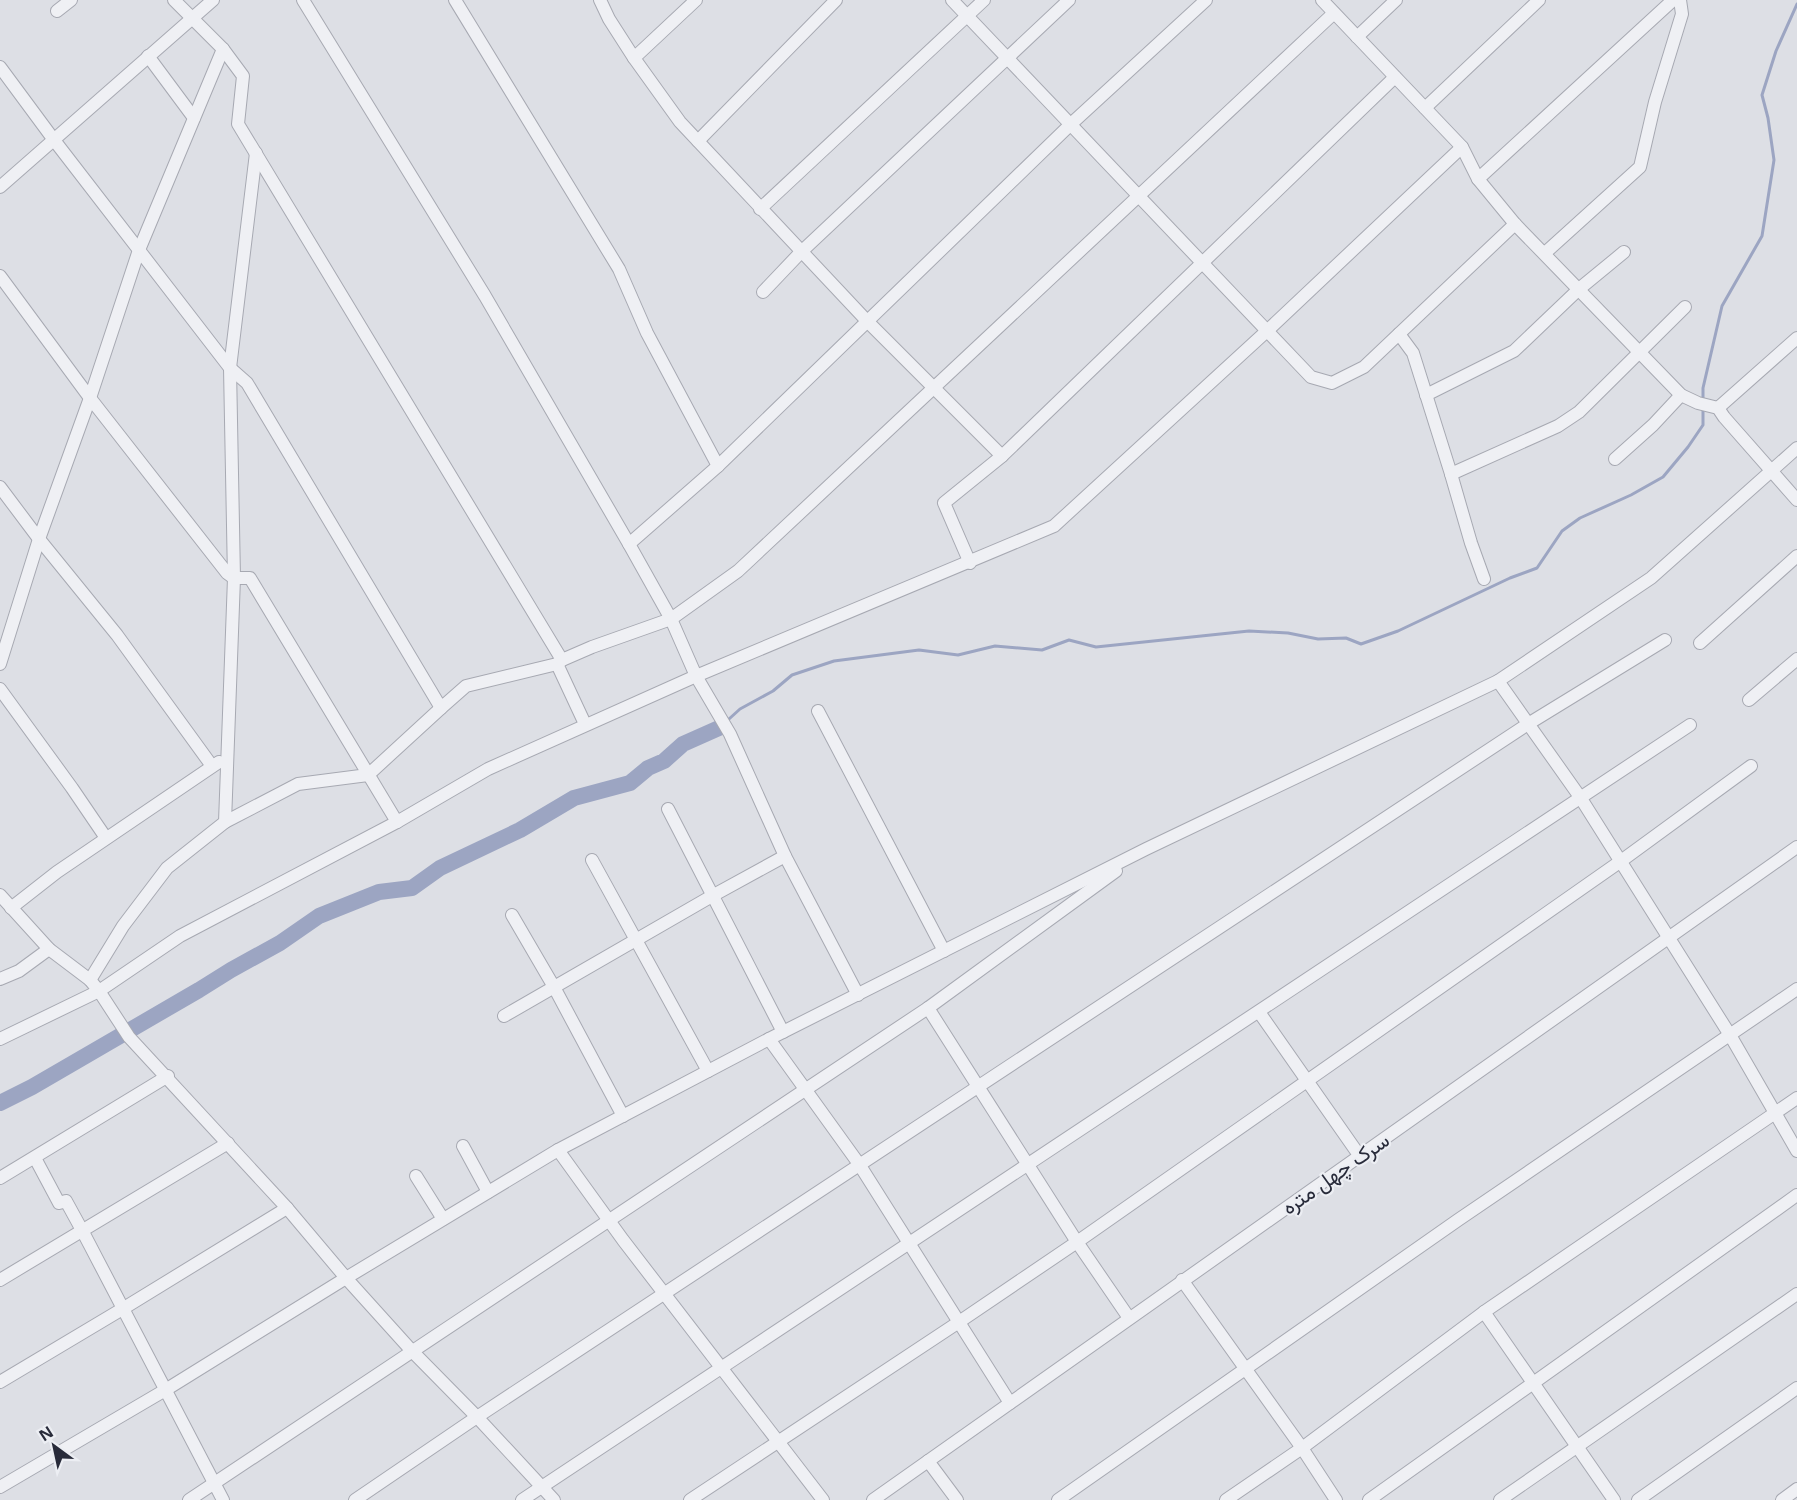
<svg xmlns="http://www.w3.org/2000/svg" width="1797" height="1500" font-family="'Open Sans',Vazirmatn,sans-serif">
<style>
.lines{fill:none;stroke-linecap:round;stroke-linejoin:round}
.stream{stroke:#9ca5c2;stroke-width:3}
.river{stroke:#9ca5c2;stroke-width:16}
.minor-casing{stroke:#a7a9b2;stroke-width:14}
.minor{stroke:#eff0f4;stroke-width:12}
.labels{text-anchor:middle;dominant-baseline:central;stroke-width:4.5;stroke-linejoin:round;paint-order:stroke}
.street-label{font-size:21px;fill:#282b3a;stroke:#eceef3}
</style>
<rect width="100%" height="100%" fill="#dddfe5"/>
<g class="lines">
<!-- stream -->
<g class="stream">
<path d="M1703 401V388L1722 306 1762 236 1774 160 1768 118 1762 95 1776 51 1797 4"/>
<path d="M729 719 740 709 773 691 792 675 834 661 919 650 958 655 995 646 1042 650 1069 640 1096 647 1249 631 1288 633 1318 639 1346 638 1361 644 1398 631 1510 578 1537 568 1562 531 1580 518 1631 495 1663 477 1688 447 1703 425V407"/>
</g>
<!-- river -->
<path class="river" d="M0 1103 32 1087 199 990 231 970 280 943 319 916 379 892 412 888 440 868 520 830 574 798 630 783 648 768 664 761 683 744 719 728"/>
<!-- minor casing -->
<g class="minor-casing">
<g id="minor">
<path d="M174 0 223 49 243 76 238 124 562 660 557 664 585 724"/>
<path d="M303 0 485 296 629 544 671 619 696 676 730 734 785 856 858 995"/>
<path d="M455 0 619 269 647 333 718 466"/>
<path d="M600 0 609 19 634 58 680 122 867 321 1002 456"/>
<path d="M952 0 1311 377 1332 383 1364 367 1515 224"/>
<path d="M1322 0 1462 147 1478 179 1515 224 1681 395 1698 403 1718 408 1724 417 1797 500"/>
<path d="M57 11 71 0"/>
<path d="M1357 37 1396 0"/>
<path d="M148 56 194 118"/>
<path d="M634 58 696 0"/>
<path d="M0 67 54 140 230 368 247 383 441 708 466 686 557 664"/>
<path d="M1425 108 1539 0"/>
<path d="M698 141 836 0"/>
<path d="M1478 179 1673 0"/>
<path d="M0 187 213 0"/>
<path d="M760 209 984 0"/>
<path d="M1545 253 1640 167 1655 102 1682 14 1680 0"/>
<path d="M0 276 90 398 227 573 234 578H250L397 822"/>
<path d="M763 292 801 252 1069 0"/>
<path d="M1399 334 1413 353 1451 474 1471 543 1484 579"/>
<path d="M1426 395 1514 351 1579 289 1624 252"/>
<path d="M1718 408 1797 338"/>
<path d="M1615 459 1653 425 1681 395"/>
<path d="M1451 474 1558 426 1579 412 1685 307"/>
<path d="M0 487 39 539 117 635 212 766"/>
<path d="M629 544 718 466 1071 124 1206 0"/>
<path d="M970 563 944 503 1002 456 1395 77"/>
<path d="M1700 643 1797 556"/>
<path d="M562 660 592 647 671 619 738 571 1334 13"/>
<path d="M0 664 39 539 90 398 139 250 223 49"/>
<path d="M1498 681 1580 797 1730 1035 1797 1151"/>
<path d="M0 689 72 788 106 838"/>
<path d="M1749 700 1797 659"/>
<path d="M818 711 944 951"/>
<path d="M668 809 783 1032"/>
<path d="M225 822 298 784 368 775 441 708"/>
<path d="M592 860 708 1071"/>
<path d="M0 895 49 949 90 980 99 991 129 1037 287 1208 346 1278 411 1350 477 1417 554 1500"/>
<path d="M11 908 57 872 219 762"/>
<path d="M512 915 554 987 623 1116"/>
<path d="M0 979 19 971 49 949"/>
<path d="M90 980 123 926 167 868 225 822 234 578 230 368 256 153"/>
<path d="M928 1008 1077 1242 1129 1318"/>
<path d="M1259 1012 1359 1155"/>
<path d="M504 1016 712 896 785 856"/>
<path d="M0 1039 99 991 180 936 397 822 488 769 696 676 1054 526 1268 330 1462 147"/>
<path d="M769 1039 859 1164 1010 1403"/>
<path d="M463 1146 488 1192"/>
<path d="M558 1150 623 1240 823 1500"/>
<path d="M35 1158 59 1203 66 1201 83 1232 223 1500"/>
<path d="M416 1176 443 1219"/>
<path d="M0 1178 168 1076"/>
<path d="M0 1280 228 1143"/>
<path d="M1182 1280 1302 1448 1336 1500"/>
<path d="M1484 1312 1614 1500"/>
<path d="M0 1382 124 1308 287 1208"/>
<path d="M928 1461 957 1500"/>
<path d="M0 1487 167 1389 346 1278 558 1150 769 1039 1146 849 1498 681 1651 578 1797 448"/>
<path d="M189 1500 928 1008 1116 871"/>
<path d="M355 1500 477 1417 1528 724 1665 640"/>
<path d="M522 1500 1690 725"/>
<path d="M690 1500 959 1322 1077 1242 1621 861 1751 766"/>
<path d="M873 1500 1797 847"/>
<path d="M1058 1500 1458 1220 1797 989"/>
<path d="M1226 1500 1302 1448 1484 1312 1797 1098"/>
<path d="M1369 1500 1797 1195"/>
<path d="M1500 1500 1797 1294"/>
<path d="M1638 1500 1797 1388"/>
<path d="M1782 1500 1797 1489"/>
</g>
</g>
<!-- minor -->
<use href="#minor" class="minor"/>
</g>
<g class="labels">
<!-- street labels -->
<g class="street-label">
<text transform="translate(1335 1173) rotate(-35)">سرک چهل متره</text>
</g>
</g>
<!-- north arrow -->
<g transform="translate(54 1446) rotate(327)" stroke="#eceef3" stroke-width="4.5" paint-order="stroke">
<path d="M0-4.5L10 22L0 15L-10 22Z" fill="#282b3a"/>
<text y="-9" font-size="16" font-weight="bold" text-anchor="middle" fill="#282b3a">N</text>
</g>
</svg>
